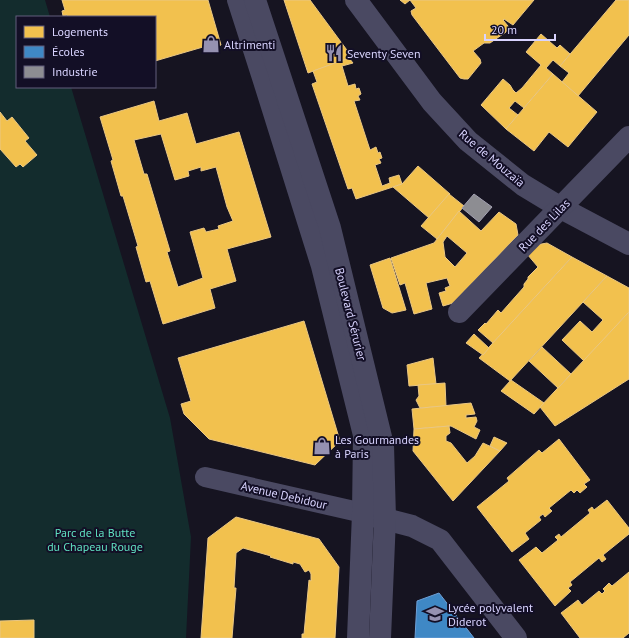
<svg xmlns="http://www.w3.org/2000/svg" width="629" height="638" font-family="'PT Sans',sans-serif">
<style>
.green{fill:#132c2d}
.homes{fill:#f2c14e;stroke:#eac783;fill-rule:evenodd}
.schools{fill:#3f88c5;stroke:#6d9fd6}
.industry{fill:#8d8d92;stroke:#a4a2b3}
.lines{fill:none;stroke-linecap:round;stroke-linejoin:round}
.pedestrian{stroke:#4a4962;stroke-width:20}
.minor{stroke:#4a4962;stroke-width:22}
.tertiary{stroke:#4a4962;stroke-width:22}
.labels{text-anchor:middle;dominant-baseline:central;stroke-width:4;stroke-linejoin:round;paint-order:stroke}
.poi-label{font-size:12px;fill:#d9d4ff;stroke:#130f26;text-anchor:start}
.street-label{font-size:12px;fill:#d9d4ff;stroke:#130f26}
.park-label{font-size:12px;fill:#5fe0c0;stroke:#130f26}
</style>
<rect width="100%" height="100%" fill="#161421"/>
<!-- green -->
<path class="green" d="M0 0H45L50 17H17V87H71L170 418 191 537 186 638H0Z"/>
<!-- homes -->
<g class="homes">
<path d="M62 0H208L221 45 204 50 203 47 155 61V17H67V15L63 16 62 11 65 10Z"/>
<path d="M284 0H310L352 57 308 73Z"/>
<path d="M400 0H534L513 25 504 19 503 20 508 26 506 32 490 43H484L473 51 480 59 481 63 468 79H464L460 78 412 15 411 11 416 8 410 0 405 4Z"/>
<path d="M616 0H629V35L578 96 562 82 569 73 560 66Z"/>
<path d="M541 34 557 48 560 45 570 54 560 66 553 60 546 68 553 74 524 108 515 101 509 108 518 115 506 129 481 105 503 79 510 85 513 90 516 93 522 88 541 65 526 52Z"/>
<path d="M349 58 353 63 342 66 348 86 355 84 356 89 359 88 361 94 358 96 360 100 354 101 370 150 376 147 378 153 380 152 382 158 379 159 381 163 375 165 382 186 390 183 389 178 399 175 402 184 356 199 352 188 348 189 312 84 317 82 313 71Z"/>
<path d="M553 74 597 112 568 147 549 132 534 151 506 129Z"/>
<path d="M154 101 159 121 187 113 196 144 239 132 271 237 227 249 236 281 210 289 215 308 163 324 150 281 146 282 136 247 138 246 123 196H121L111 161 113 160 100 117ZM161 134 175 180 189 176 188 171 201 167V171L216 167 227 207 233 221 218 226 219 229 206 232 204 228 190 232 203 278 178 287 167 252 170 251 147 174H144L134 140Z"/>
<path d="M0 112 7 121 12 117 29 138 25 141 37 155 23 167 20 164 16 167 0 149Z"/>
<path d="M418 166 450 194 429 218 393 187 402 184Z"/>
<path d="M449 194 464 206 437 239 421 226Z"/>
<path d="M459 211 481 231 499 212 516 224 518 235 453 303 443 306 439 293 446 291 445 288 450 286 447 278 426 283 432 309 414 314 405 283 400 285 391 258 434 243ZM447 236 467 253 455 267 445 257 443 242Z"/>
<path d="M547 243 572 257 493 343 478 330 485 323 486 324 498 310 501 313 524 287V284L528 279V277L538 267 527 254 536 245Z"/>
<path d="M572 257 607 276 510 381 479 358Z"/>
<path d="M390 258 406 310 392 313 383 308 370 265Z"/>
<path d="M607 276 629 288V312L584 361 562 340 580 321 592 332 603 320 583 302Z"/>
<path d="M629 312V379L555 426 540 407Z"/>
<path d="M304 321 340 441 315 465 209 439 184 414 181 404 191 401 178 358Z"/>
<path d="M474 334 489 348 483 355 466 343Z"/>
<path d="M542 347 571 374 558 388 529 361Z"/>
<path d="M433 358 436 384 409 386 407 365Z"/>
<path d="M511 380 544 403 534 414 501 391Z"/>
<path d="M445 383 446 406 420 408 416 400 419 396 418 385Z"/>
<path d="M471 403 475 414 466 415V418L476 417 477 421 474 427 480 430 476 439 451 426 414 429 412 409Z"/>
<path d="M449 426 450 433 446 436V441L451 443 467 463 475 456 483 443 500 451 453 501 413 451 414 429Z"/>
<path d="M494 437 507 443 500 451 490 446Z"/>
<path d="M559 439 590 480 584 484 587 487 580 493 577 490 574 493 571 490 549 508 552 511 545 517 543 514 539 517 541 520 525 533 529 539 512 552 477 507 509 481 507 478 539 450 542 453Z"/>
<path d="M607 500 629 528V534L603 555 606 559 602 562 599 558 570 582 572 585 568 588 571 591 555 606 519 560 536 547 542 553 558 540 555 537 559 534 561 537 590 513 588 510 592 507 594 510Z"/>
<path d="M236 517 319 539 339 567 335 638H302V634H304L309 580 311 581V574L309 570 305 572 300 564 293 562V564L270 557 271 556 243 548 236 553 234 588H236L232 638H201L208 538Z"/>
<path d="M629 572V633L623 638H580L561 613 578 600 582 605 599 591 602 594 605 591 603 589 609 583 612 586Z"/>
<path d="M34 620V638H0V621Z"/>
</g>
<!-- schools -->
<path class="schools" d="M439 593 474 638H415L417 601Z"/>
<!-- industry -->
<path class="industry" d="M474 194 492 207 479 222 462 208Z"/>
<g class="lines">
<!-- pedestrian -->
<path class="pedestrian" d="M205 477 363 513"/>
<!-- minor -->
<g class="minor">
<path d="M356 0 432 102 468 141 523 185 561 208 629 244"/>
<path d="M459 312 629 137"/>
<path d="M366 514 412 526 440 540 516 638"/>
</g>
<!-- tertiary -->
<g class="tertiary">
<path d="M238 0 264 81 322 266 364 435 363 513 358 638"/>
<path d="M255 0 330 228 383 445 385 518 380 638"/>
</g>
</g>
<!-- icons -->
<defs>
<g id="shop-bare" transform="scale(1.38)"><path d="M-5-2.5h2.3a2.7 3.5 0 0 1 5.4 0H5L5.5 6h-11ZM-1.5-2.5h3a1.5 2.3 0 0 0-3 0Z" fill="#9591b1" stroke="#130f26" stroke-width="2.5" paint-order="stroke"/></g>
<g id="restaurant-bare" transform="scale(1.38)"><path d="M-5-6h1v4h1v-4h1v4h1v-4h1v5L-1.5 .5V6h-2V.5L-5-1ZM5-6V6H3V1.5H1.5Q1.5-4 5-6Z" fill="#9591b1" stroke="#130f26" stroke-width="2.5" paint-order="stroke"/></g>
<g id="school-bare" transform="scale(1.38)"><path d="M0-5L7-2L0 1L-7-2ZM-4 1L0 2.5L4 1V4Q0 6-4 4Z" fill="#9591b1" stroke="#130f26" stroke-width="2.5" paint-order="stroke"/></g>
</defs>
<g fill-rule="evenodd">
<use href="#shop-bare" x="211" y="44"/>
<use href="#restaurant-bare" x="334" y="53"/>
<use href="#shop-bare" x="322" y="446"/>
<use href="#school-bare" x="435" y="614"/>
</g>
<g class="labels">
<!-- poi labels -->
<g class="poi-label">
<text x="224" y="44">Altrimenti</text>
<text x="347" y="53">Seventy Seven</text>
<text x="335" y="439">Les Gourmandes<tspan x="335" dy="14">à Paris</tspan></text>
<text x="448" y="607">Lycée polyvalent<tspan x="448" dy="14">Diderot</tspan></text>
</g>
<!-- street labels -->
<g class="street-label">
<text transform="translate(492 158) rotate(40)">Rue de Mouzaïa</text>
<text transform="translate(544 225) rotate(-46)">Rue des Lilas</text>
<text transform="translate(351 314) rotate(76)">Boulevard Sérurier</text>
<text transform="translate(284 495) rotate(13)">Avenue Debidour</text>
</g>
<!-- park labels -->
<g class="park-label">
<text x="95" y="532">Parc de la Butte<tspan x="95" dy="14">du Chapeau Rouge</tspan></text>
</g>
</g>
<!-- legend -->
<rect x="16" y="16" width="140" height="72" fill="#130f26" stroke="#625e7d"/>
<rect x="24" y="26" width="20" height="12" fill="#f2c14e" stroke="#625e7d"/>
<text x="52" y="36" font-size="12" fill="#d9d4ff">Logements</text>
<rect x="24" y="46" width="20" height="12" fill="#3f88c5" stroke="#625e7d"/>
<text x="52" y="56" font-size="12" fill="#d9d4ff">Écoles</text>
<rect x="24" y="66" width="20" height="12" fill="#8d8d92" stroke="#625e7d"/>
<text x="52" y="76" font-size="12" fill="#d9d4ff">Industrie</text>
<!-- scale -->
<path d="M485 34v6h70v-6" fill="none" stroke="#d9d4ff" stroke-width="2"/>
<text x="491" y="34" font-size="12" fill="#d9d4ff" stroke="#130f26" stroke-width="3" paint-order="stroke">20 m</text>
</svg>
